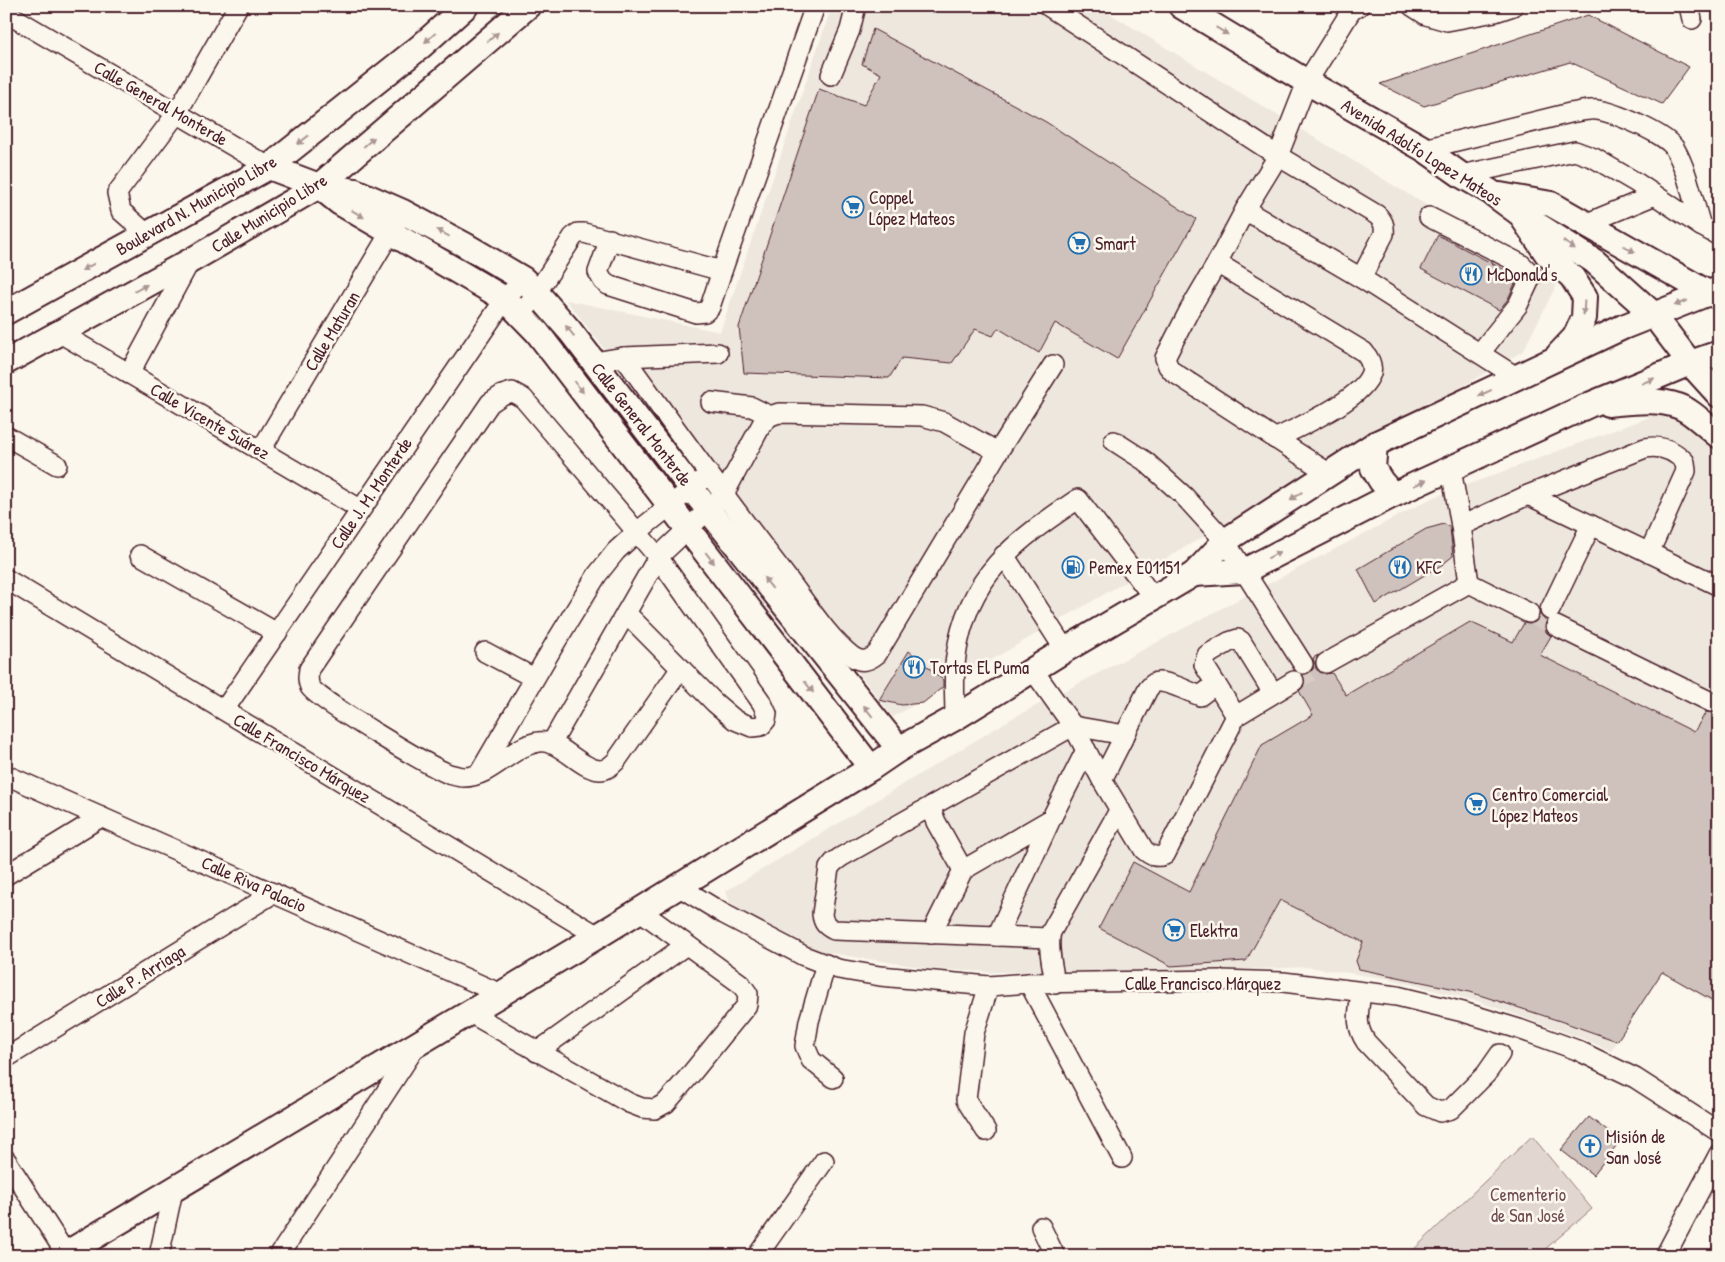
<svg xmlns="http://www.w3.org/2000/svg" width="1725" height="1262" font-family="'Patrick Hand',sans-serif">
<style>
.built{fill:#eee7de}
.green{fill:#e2d7d0;stroke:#967b7e}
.building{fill:#cfc2bc;stroke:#4a1f2b}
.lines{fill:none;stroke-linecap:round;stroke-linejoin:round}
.minor-tunnel{stroke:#d8ccc5;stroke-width:19;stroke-dasharray:19 9;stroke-linecap:butt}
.minor-casing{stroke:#4a1f2b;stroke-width:22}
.major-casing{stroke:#4a1f2b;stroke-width:28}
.minor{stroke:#fbf7ec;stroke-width:19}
.major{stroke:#fbf7ec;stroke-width:24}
.oneway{fill:#ab9695}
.labels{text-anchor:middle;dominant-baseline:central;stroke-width:5;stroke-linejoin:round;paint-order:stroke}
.street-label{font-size:18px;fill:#4a1f2b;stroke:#fbf7ec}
.poi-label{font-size:18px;fill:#4a1f2b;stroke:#fbf7ec;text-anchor:start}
.park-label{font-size:18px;fill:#704d54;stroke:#fbf7ec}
</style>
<rect width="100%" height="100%" fill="#fbf7ec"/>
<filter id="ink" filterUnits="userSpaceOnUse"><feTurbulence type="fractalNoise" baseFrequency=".02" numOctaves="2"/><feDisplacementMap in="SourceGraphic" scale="10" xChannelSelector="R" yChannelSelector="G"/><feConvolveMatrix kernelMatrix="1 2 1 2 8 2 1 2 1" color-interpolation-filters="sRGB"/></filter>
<g filter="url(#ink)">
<!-- built -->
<g class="built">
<path d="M832 6H1097L1557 284 1523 351 893 717 566 300 720 332Z"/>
<path d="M1663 412 1677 413 1719 449V1007L1662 972 1611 1051 1584 1039 1480 1002 1390 979 1308 967 1206 971 990 972 932 969 830 953 797 946 730 904 726 891 1011 719 1432 498Z"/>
</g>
<!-- green -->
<path class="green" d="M1532 1136 1592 1209 1537 1256H1407Z"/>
<!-- building -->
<g class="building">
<path d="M1588 15 1689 67 1662 104 1570 62 1424 106 1380 84Z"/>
<path d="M873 29 1046 122 1196 219 1117 359 1055 323 1039 353 998 328 993 336 975 329 952 363 902 358 889 378 744 373 739 327 819 89 864 105 881 74 862 64Z"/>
<path d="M1438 235 1518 277 1508 299 1499 310 1421 269Z"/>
<path d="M1444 524 1450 527 1453 556 1443 564 1376 604 1358 569 1426 529Z"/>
<path d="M1540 614 1546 620 1545 627 1546 632 1551 636 1540 655 1694 732 1706 712 1712 713 1719 710V1004L1662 972 1617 1041 1560 1021 1470 992 1359 969 1356 961 1363 942 1280 900 1246 961 1171 966 1099 928 1133 862 1189 892 1262 745 1313 715 1299 691 1304 686 1305 680 1304 675 1309 673 1313 669 1314 663 1313 658 1318 655 1315 662 1316 669 1321 673 1325 674 1332 673 1346 695 1470 622 1513 642 1524 623 1529 624 1535 623 1539 618Z"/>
<path d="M909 651 943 680V687L923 703 902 705 879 700Z"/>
<path d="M1589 1117 1620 1141 1593 1175 1561 1150Z"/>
</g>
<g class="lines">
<!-- minor-tunnel -->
<g class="minor-tunnel">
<path d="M1529 613 1556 626"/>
<path d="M1294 681 1326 663"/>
</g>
<!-- minor casing -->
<g class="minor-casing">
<g id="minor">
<path d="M1048 6 1278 156 1377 215C1383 221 1385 225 1384 234L1361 278"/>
<path d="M1412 6 1426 15 1447 21 1495 12 1513 6"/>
<path d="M1689 6 1692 19"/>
<path d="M6 13 269 167"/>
<path d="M831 75 850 30 856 6"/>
<path d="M1424 149 1570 113C1578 112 1588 109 1597 110 1613 112 1667 134 1675 149 1688 172 1693 201 1701 226L1719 236"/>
<path d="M1461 175 1575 151 1594 158 1637 183 1701 226"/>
<path d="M1245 210 1361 278 1518 378"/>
<path d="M1429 217 1521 264 1532 275 1518 305 1480 353"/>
<path d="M1585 224 1655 195"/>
<path d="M147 234 121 211 117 193 177 113 238 6"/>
<path d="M610 239 598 272 603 281 608 285 696 313 705 312 710 307 722 271"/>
<path d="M1217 263 1364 352C1369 358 1373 365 1371 373 1362 400 1300 426 1275 439"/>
<path d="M522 315 573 237 578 233H584L722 271 815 6"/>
<path d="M60 333 360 509"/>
<path d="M624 357C677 431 730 504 785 575 805 601 827 637 853 657 862 663 870 660 877 654L998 452 944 422 922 416 779 413 770 416 762 424 723 496 658 557 762 703 767 714 766 720 761 726 752 727 735 720 715 703 626 613"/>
<path d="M594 362 624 357 718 353"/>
<path d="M129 374 190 261"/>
<path d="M711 402 752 407 770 416"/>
<path d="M6 436 57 465"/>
<path d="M1114 441 1145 461 1184 496 1225 541 1303 664"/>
<path d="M261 450 397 221"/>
<path d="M998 452 1053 365"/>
<path d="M1451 469 1461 526 1469 583"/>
<path d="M1330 474 1173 372 1168 366 1165 358 1190 309 1217 263 1245 210 1278 156 1307 82 1351 11 1359 6"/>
<path d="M1528 495 1719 586"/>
<path d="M1461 526 1528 495 1645 448C1660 445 1674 450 1685 462L1686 471 1649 553"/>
<path d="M140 555 277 633"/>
<path d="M1004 555 1065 650"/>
<path d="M6 579 598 936"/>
<path d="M1550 610 1591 525"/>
<path d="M1556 626 1711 702"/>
<path d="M485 652 534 678"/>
<path d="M1326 663 1469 583 1529 613"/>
<path d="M1033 670 1073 726 1102 780 1144 850C1151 856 1156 858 1165 855L1236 716 1294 681"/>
<path d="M224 710 505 299 523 279"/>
<path d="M1236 716 1204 665 1207 655 1229 642 1238 639 1241 641 1273 693"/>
<path d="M955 718C955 698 953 676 956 656 967 576 1015 541 1078 499L1153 597"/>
<path d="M551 744 658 557 523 398 512 392 502 395 490 403 309 669C308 676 307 680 310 687 319 701 429 766 449 774 453 775 459 777 464 777 492 777 511 746 539 742 560 739 579 769 600 770 607 770 612 765 616 761L681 668"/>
<path d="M480 772 557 640 597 575 616 551 637 532 701 481"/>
<path d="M6 775 501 994"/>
<path d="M1102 780 1148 689C1151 686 1153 682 1158 682 1168 681 1190 692 1200 696L1216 684"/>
<path d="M930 807 936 822 963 870"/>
<path d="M6 875 101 817"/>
<path d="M678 886 724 914 804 956 838 969 880 976 989 986 1029 983 1221 980 1283 982 1397 996 1463 1012 1519 1029 1577 1050 1635 1078 1719 1132"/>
<path d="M931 934 963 870 1051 819"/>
<path d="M997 936 1051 819 1086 750"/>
<path d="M1049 938 834 930C826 926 823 923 822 914L829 868 834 862 841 857 1073 726 1125 735"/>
<path d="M826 964 809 1021 805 1046 811 1060 833 1078"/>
<path d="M1029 983 1122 1158"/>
<path d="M1055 984C1053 967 1047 948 1051 932L1120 809"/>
<path d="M1361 992C1359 1012 1354 1024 1366 1042L1426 1106 1440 1112 1451 1109 1486 1074 1500 1054"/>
<path d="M470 1013 629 1103 642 1108 655 1109 666 1103 691 1074 747 1005 748 994 741 984 639 910"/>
<path d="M537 1052 686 945"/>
<path d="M6 1058 274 893"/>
<path d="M986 1131 966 1100 974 1033 989 986"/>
<path d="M6 1160 66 1254"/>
<path d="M1041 1227 1055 1256"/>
<path d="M280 1254 416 1046"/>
<path d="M159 1256 173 1190"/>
<path d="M757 1256 824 1161"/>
<path d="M1665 1256 1719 1154"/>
</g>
</g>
<!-- major casing -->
<g class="major-casing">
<g id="major">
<path d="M1181 6 1307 82 1424 149 1461 175 1489 191 1519 213 1594 261 1653 314 1690 363 1719 395"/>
<path d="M269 167 319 186 355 191 403 212 465 245 523 279 536 292 570 331 691 488 899 749"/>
<path d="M320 187 340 203 505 299 537 332 871 768"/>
<path d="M1500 195 1551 204 1708 293 1717 296"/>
<path d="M1524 220 1547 254 1572 277 1585 297 1584 318 1575 337 1559 354"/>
<path d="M6 312 269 167 420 47 466 6"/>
<path d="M6 362 190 261 319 186 528 6"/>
<path d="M1608 404C1631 402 1656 398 1678 406 1691 410 1707 427 1719 436"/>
<path d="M1375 444 1373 468 1381 481 1393 495"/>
<path d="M1194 574 1244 571 1393 495 1589 405 1690 363 1719 353"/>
<path d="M62 1256 598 936 871 768 899 749 955 718 1065 650 1194 574 1225 541 1375 444 1623 327 1719 289"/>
</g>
</g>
<!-- minor -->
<use href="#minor" class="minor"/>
<!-- major -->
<use href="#major" class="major"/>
</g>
<!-- one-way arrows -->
<defs><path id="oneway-solid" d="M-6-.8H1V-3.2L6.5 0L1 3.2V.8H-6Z" transform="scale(1.25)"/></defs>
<g class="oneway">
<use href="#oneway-solid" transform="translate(1222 31) rotate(31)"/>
<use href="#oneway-solid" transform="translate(493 37) rotate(-41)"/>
<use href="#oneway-solid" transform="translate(430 38) rotate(139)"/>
<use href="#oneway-solid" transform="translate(303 140) rotate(142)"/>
<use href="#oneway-solid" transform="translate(369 142) rotate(-41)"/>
<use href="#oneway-solid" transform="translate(358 214) rotate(31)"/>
<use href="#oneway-solid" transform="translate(443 233) rotate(-152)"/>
<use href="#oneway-solid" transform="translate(1569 245) rotate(33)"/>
<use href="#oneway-solid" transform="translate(1629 249) rotate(29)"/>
<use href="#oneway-solid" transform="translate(88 267) rotate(151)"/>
<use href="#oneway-solid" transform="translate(141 288) rotate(-29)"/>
<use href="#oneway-solid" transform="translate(1681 303) rotate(159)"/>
<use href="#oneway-solid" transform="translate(1584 308) rotate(93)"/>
<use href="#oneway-solid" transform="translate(570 331) rotate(-129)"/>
<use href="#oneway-solid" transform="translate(1648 381) rotate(-23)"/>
<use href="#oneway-solid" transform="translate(579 387) rotate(53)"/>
<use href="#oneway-solid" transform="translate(1485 393) rotate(155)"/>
<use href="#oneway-solid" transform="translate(1420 483) rotate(-24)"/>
<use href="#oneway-solid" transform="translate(1296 496) rotate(147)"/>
<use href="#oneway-solid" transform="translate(1274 555) rotate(-27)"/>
<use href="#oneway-solid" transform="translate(710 558) rotate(52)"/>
<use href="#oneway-solid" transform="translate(768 583) rotate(-128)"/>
<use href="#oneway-solid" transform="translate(809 687) rotate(52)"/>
<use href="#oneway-solid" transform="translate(868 711) rotate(-128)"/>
</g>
</g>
<!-- icons -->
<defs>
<g id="supermarket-ring" transform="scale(1.125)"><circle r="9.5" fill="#fbf7ec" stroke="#1f6fb2" stroke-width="1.5"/><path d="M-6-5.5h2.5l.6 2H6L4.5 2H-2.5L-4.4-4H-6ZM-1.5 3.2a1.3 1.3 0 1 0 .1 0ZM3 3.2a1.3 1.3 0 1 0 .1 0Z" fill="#1f6fb2"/></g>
<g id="restaurant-ring" transform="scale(1.125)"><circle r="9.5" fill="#fbf7ec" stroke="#1f6fb2" stroke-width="1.5"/><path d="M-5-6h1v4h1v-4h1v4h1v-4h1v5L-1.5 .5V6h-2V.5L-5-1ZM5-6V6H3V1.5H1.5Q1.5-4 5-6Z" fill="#1f6fb2"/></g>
<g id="fuel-ring" transform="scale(1.125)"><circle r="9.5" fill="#fbf7ec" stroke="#1f6fb2" stroke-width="1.5"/><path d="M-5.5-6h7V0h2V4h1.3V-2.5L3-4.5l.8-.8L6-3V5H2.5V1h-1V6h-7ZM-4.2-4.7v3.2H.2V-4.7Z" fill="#1f6fb2"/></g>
<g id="church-ring" transform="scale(1.125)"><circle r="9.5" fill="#fbf7ec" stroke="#1f6fb2" stroke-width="1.5"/><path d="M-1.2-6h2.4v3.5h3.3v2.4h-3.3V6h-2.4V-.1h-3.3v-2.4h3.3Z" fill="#1f6fb2"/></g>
</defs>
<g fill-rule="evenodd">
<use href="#supermarket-ring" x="853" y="207"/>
<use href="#supermarket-ring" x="1079" y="243"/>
<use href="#restaurant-ring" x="1471" y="274"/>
<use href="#fuel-ring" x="1073" y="567"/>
<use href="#restaurant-ring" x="1400" y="567"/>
<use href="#restaurant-ring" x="914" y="667"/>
<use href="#supermarket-ring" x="1476" y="804"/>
<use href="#supermarket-ring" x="1174" y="930"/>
<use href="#church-ring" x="1590" y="1146"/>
</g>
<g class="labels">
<!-- street labels -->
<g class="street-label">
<text transform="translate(161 103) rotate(30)">Calle General Monterde</text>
<text transform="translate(1422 152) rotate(32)">Avenida Adolfo Lopez Mateos</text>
<text transform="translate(196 205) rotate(-30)">Boulevard N. Municipio Libre</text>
<text transform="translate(269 213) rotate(-32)">Calle Municipio Libre</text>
<text transform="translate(332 331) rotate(-59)">Calle Maturan</text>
<text transform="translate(210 421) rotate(30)">Calle Vicente Suárez</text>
<text transform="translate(642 424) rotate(52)">Calle General Monterde</text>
<text transform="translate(371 493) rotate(-56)">Calle J. M. Monterde</text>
<text transform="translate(302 758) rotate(31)">Calle Francisco Márquez</text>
<text transform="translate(254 884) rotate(24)">Calle Riva Palacio</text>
<text transform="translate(140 976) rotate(-32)">Calle P. Arriaga</text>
<text x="1203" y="983">Calle Francisco Márquez</text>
</g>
<!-- poi labels -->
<g class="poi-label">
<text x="869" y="197">Coppel<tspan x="869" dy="21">López Mateos</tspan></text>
<text x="1095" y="243">Smart</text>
<text x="1487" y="274">McDonald's</text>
<text x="1089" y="567">Pemex E01151</text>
<text x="1416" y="567">KFC</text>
<text x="930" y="667">Tortas El Puma</text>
<text x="1492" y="794">Centro Comercial<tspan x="1492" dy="21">López Mateos</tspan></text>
<text x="1190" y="930">Elektra</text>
<text x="1606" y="1136">Misión de<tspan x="1606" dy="21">San José</tspan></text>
</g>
<!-- park labels -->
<g class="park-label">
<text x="1528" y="1194">Cementerio<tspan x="1528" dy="21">de San José</tspan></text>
</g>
</g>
<!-- margin -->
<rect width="1725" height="1262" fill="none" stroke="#fbf7ec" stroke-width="25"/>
<rect x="12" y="12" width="1700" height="1237" fill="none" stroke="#4a1f2b" stroke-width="2" filter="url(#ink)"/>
</svg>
